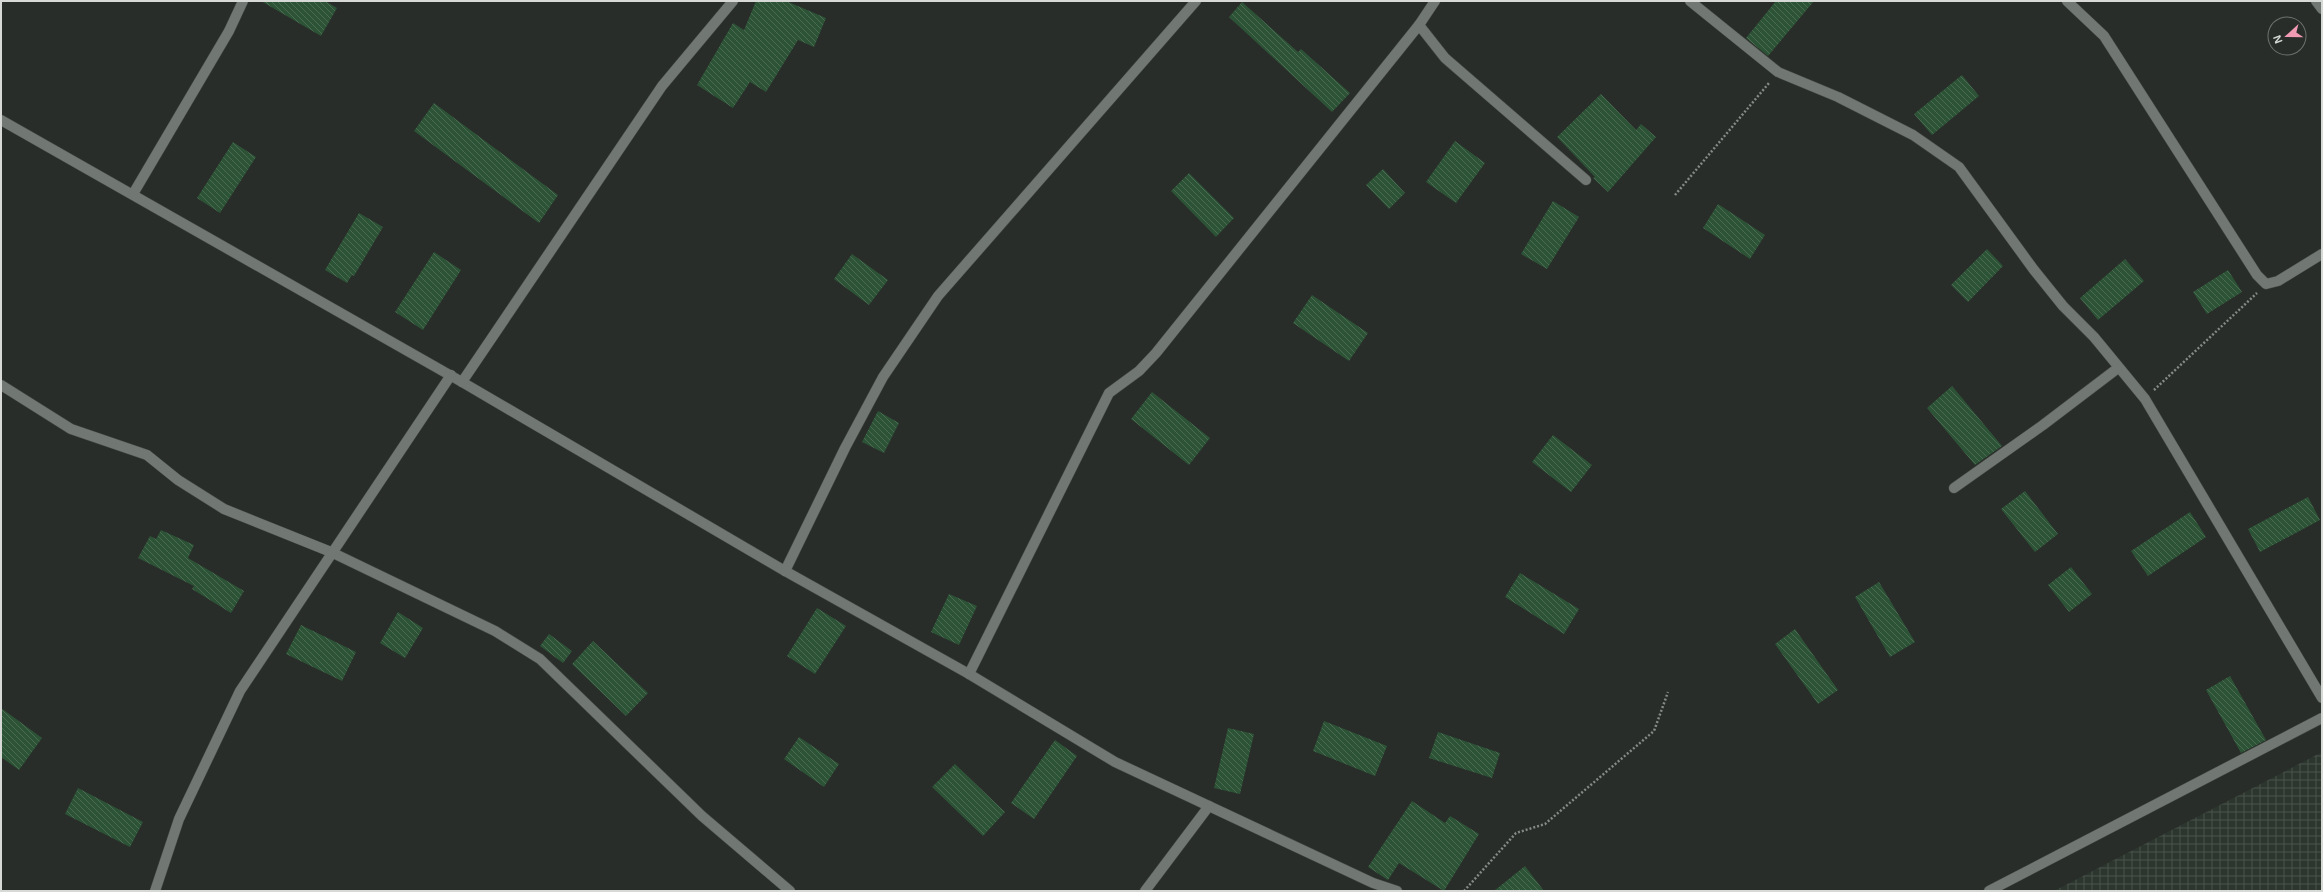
<svg xmlns="http://www.w3.org/2000/svg" width="2323" height="892" font-family="Arial,sans-serif">
<style>
.industrial{fill:url(#industrial-grid)}
.building{fill:url(#building-back-hatch)}
.lines{fill:none;stroke-linecap:round;stroke-linejoin:round}
.street-casing{stroke:#444844;stroke-width:11}
.path{stroke:#868a87;stroke-width:2.5;stroke-dasharray:2 2;stroke-linecap:butt}
.street{stroke:#717772;stroke-width:10}
</style>
<defs>
<pattern id="industrial-grid" width="8" height="8" patternUnits="userSpaceOnUse"><rect width="8" height="8" fill="#2c362e"/><path d="M0 4h8M4 0v8" fill="none" stroke="#4a524c"/></pattern>
<pattern id="building-back-hatch" width="6" height="6" patternUnits="userSpaceOnUse"><rect width="6" height="6" fill="#2d5336"/><path d="M-1 5l2 2M0 0l6 6M5-1l2 2" fill="none" stroke="#4b6b52"/></pattern>
</defs>
<rect width="100%" height="100%" fill="#282d29"/>
<!-- industrial -->
<path class="industrial" d="M2322 752V891H2054Z"/>
<!-- building -->
<g class="building">
<path d="M261 1H325L337 8 321 36Z"/>
<path d="M756 1H786L826 18 814 47 798 40 766 92 750 82 733 108 697 85 733 23 744 30Z"/>
<path d="M1776 1H1814L1768 56 1746 38Z"/>
<path d="M1242 2 1298 52 1301 49 1350 93 1332 112 1229 17Z"/>
<path d="M1962 75 1979 96 1932 135 1914 114Z"/>
<path d="M1601 94 1636 130 1641 124 1656 137 1608 192 1593 178 1595 177 1557 137Z"/>
<path d="M434 103 558 195 539 223 414 131Z"/>
<path d="M1455 141 1485 163 1456 203 1426 182Z"/>
<path d="M233 142 256 157 220 213 197 198Z"/>
<path d="M1383 169 1405 193 1389 209 1366 185Z"/>
<path d="M1189 173 1234 218 1216 237 1171 191Z"/>
<path d="M1553 201 1579 217 1547 269 1521 254Z"/>
<path d="M1718 204 1765 235 1750 259 1703 228Z"/>
<path d="M359 213 383 227 354 276 352 275 347 283 325 270Z"/>
<path d="M1987 249 2003 266 1968 302 1951 285Z"/>
<path d="M434 252 461 270 423 330 395 312Z"/>
<path d="M852 254 888 280 869 305 834 279Z"/>
<path d="M2125 259 2144 281 2098 320 2080 298Z"/>
<path d="M2228 270 2242 292 2207 314 2193 292Z"/>
<path d="M1312 295 1368 333 1349 361 1293 323Z"/>
<path d="M1952 386 2002 446 1975 465 1927 408Z"/>
<path d="M1152 392 1210 438 1189 465 1131 419Z"/>
<path d="M878 411 899 423 884 453 862 442Z"/>
<path d="M1553 435 1592 465 1571 492 1532 462Z"/>
<path d="M2025 491 2058 534 2035 552 2001 509Z"/>
<path d="M2308 497 2320 520 2260 552 2248 529Z"/>
<path d="M2190 512 2206 537 2148 576 2131 551Z"/>
<path d="M161 530 194 545 188 558 244 591 231 613 192 589 194 586 138 558 150 536 156 539Z"/>
<path d="M2071 567 2092 594 2069 612 2048 585Z"/>
<path d="M1520 573 1579 609 1564 634 1505 597Z"/>
<path d="M1879 582 1915 642 1890 657 1855 597Z"/>
<path d="M949 594 977 606 959 645 931 632Z"/>
<path d="M817 608 846 626 815 674 787 656Z"/>
<path d="M398 612 423 628 405 658 380 643Z"/>
<path d="M301 625 356 652 342 681 286 654Z"/>
<path d="M1795 629 1838 690 1818 704 1775 644Z"/>
<path d="M549 634 572 651 563 663 540 646Z"/>
<path d="M593 641 648 693 626 716 572 664Z"/>
<path d="M2230 676 2266 740 2241 753 2206 690Z"/>
<path d="M1 708 42 738 19 770 1 757Z"/>
<path d="M1324 721 1387 746 1375 776 1313 751Z"/>
<path d="M1228 728 1254 734 1240 794 1214 788Z"/>
<path d="M1438 732 1500 753 1492 778 1429 758Z"/>
<path d="M799 737 839 764 824 787 784 759Z"/>
<path d="M1055 740 1077 756 1034 819 1011 803Z"/>
<path d="M955 764 1005 812 983 836 932 787Z"/>
<path d="M78 788 143 822 130 847 65 814Z"/>
<path d="M1412 801 1445 823 1450 816 1479 834 1444 891 1399 863 1388 880 1368 867Z"/>
<path d="M1525 866 1544 891H1494Z"/>
</g>
<g class="lines">
<!-- street casing -->
<g class="street-casing">
<g id="street">
<path d="M1690 1 1778 72 1838 97 1913 135 1959 167 2034 270 2063 306 2094 337 2145 399 2322 698"/>
<path d="M2067 1 2104 36 2257 275 2266 284 2278 281 2322 254"/>
<path d="M2316 1 2322 9"/>
<path d="M1419 25 1445 58 1586 180"/>
<path d="M1 120 462 382 785 571 969 674 1115 762 1373 883 1397 891"/>
<path d="M133 194 229 31 243 1"/>
<path d="M462 382 662 86 733 1"/>
<path d="M1 385 71 429 147 455 178 480 224 509 331 552 495 631 540 659 702 816 790 891"/>
<path d="M1954 488 2043 425 2118 368"/>
<path d="M785 571 845 448 883 377 938 296 1196 1"/>
<path d="M969 674 1109 393 1139 371 1156 353 1419 25 1435 1"/>
<path d="M155 891 179 819 240 691 451 375"/>
<path d="M1145 891 1209 806"/>
<path d="M1989 891 2322 718"/>
</g>
</g>
<!-- path -->
<g class="path">
<path d="M1675 195 1769 83"/>
<path d="M2154 390 2257 293"/>
<path d="M1464 891 1516 833 1545 824 1654 731 1668 692"/>
</g>
<!-- street -->
<use href="#street" class="street"/>
</g>
<!-- border -->
<rect width="2323" height="892" fill="none" stroke="#d6d9d6" stroke-width="4"/>
<!-- north arrow -->
<g transform="translate(2287 36) rotate(249)"><circle r="19" fill="#282d29" stroke="#6e726e"/>
<path d="M0-3L7 15L0 10L-7 15Z" fill="#f19ab4"/>
<text y="-6" font-size="11" font-weight="bold" text-anchor="middle" fill="#d6d9d6">N</text>
</g>
</svg>
